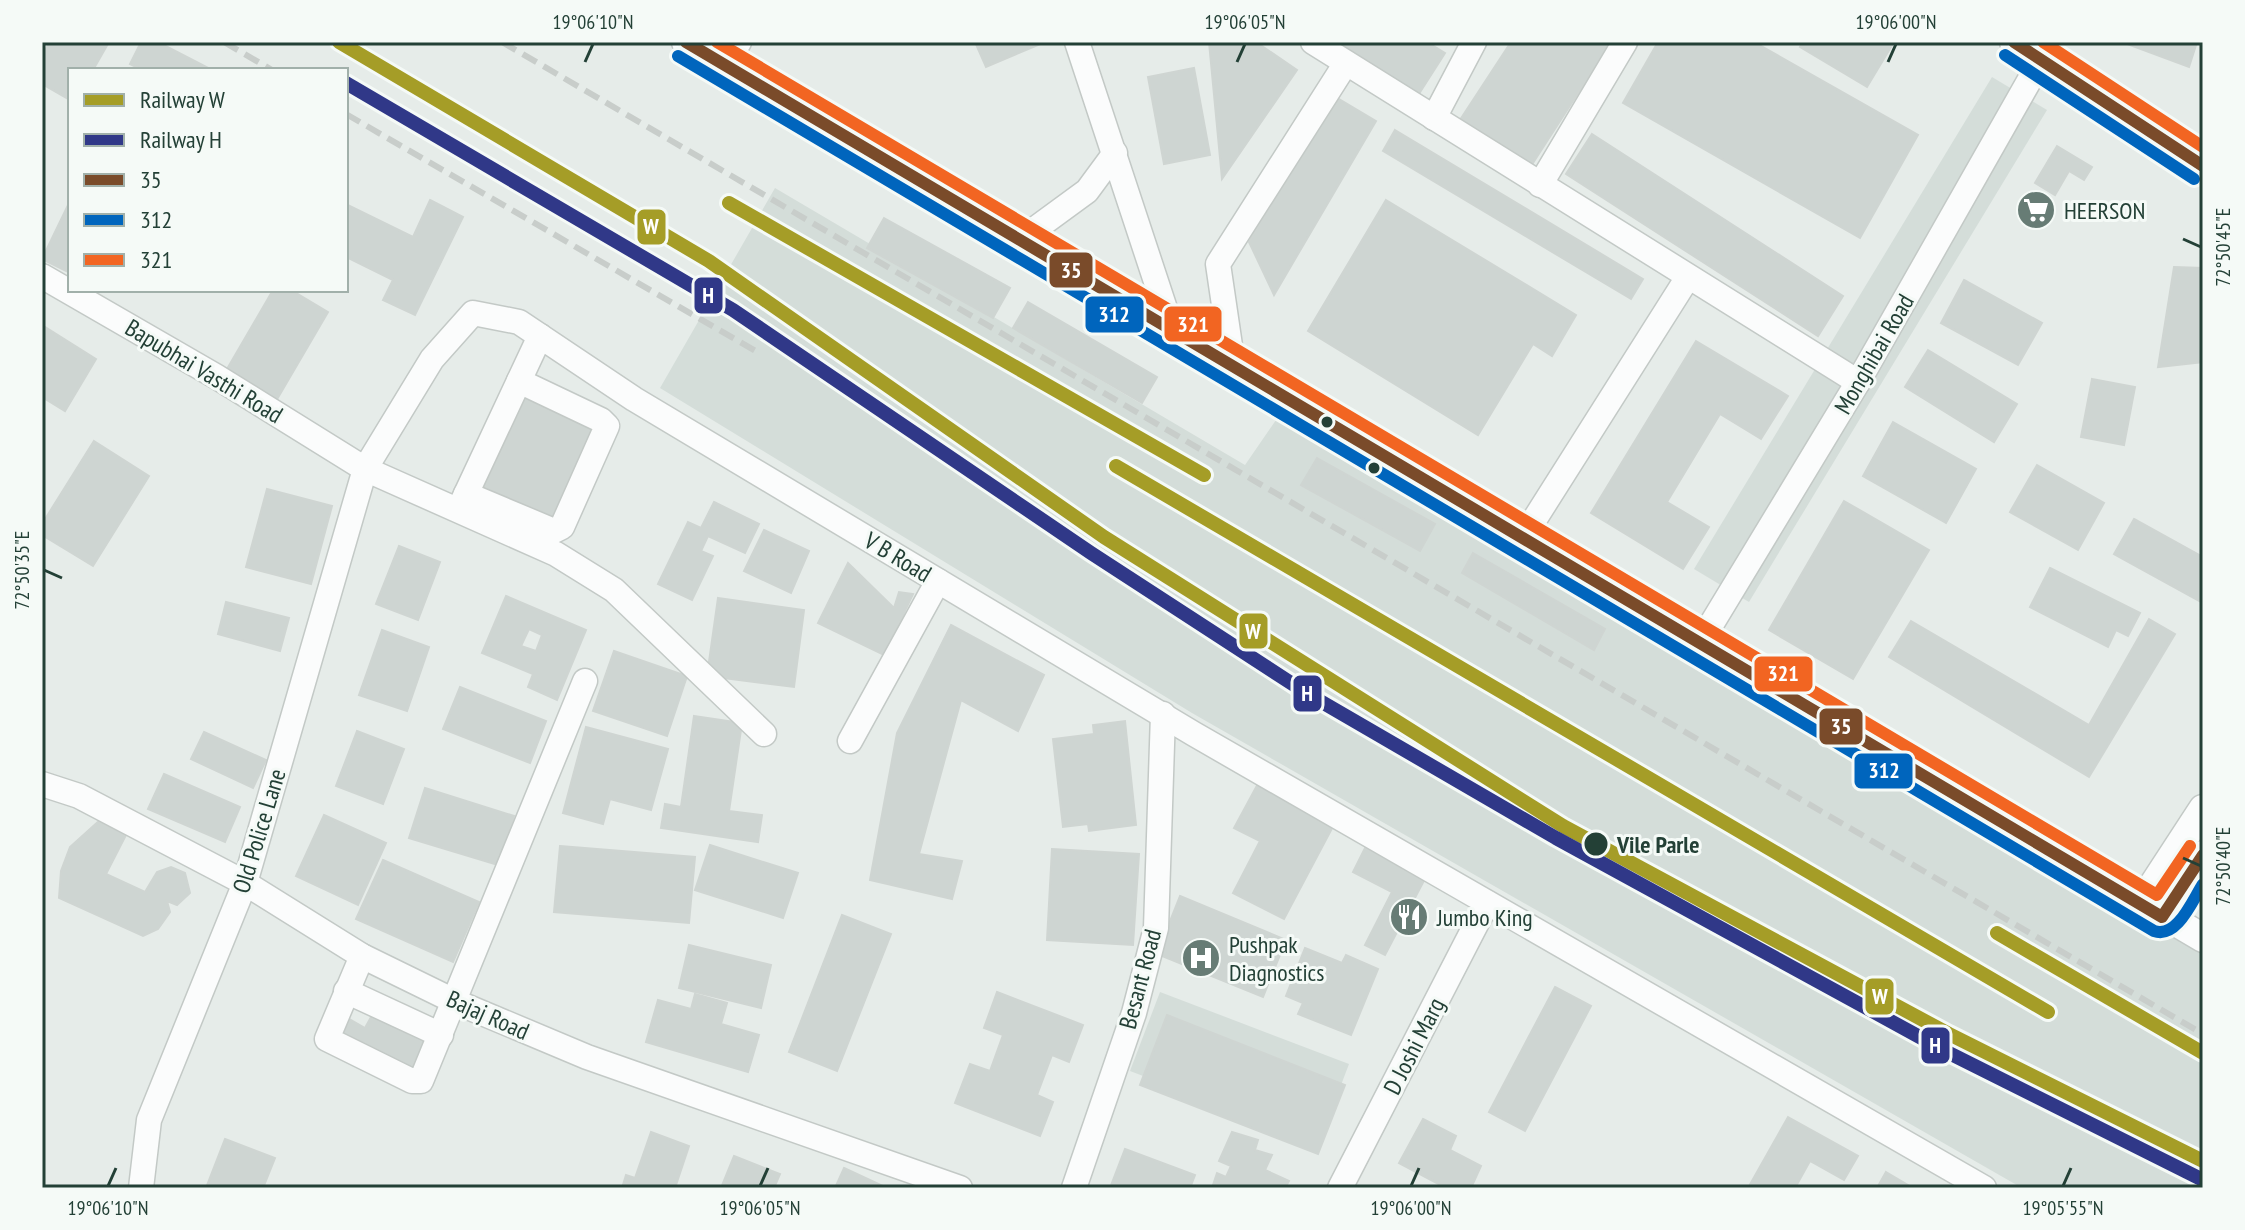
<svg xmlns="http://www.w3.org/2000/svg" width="2245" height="1230" font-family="'PT Sans Narrow',sans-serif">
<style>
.built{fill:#d4ddd9}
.building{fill:#ced5d2;stroke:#cfd5d2;stroke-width:2;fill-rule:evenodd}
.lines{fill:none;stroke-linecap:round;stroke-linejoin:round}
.minor-casing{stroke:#c3c9c6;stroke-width:27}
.tertiary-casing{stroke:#c3c9c6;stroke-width:31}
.minor{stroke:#fbfcfc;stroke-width:24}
.tertiary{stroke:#fbfcfc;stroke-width:28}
.rail{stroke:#c8cdca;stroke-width:6;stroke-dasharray:16 8;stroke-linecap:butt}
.bus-1-casing{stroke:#f5faf7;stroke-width:18}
.bus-2-casing{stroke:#f5faf7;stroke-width:18}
.bus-3-casing{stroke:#f5faf7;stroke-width:18}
.bus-1{stroke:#7a4b2a;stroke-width:12}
.bus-2{stroke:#0065bd;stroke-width:12}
.bus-3{stroke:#f26522;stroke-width:12}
.rail-1-casing{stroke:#f5faf7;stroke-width:20}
.rail-2-casing{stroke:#f5faf7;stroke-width:20}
.rail-1{stroke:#a59d27;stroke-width:14}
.rail-2{stroke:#303888;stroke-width:14}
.ticks{fill:none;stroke:#234036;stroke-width:3}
.bus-dot{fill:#234036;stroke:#f5faf7;stroke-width:3}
.labels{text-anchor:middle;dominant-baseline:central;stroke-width:6;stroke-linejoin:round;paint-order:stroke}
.poi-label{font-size:24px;fill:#234036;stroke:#f5faf7;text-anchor:start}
.street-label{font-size:24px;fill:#234036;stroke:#f5faf7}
.stop-label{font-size:24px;font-weight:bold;fill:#234036;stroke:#f5faf7;text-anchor:start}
.line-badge{stroke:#f5faf7;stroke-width:3}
.badge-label{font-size:22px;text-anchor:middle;font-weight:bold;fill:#fff}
.neatline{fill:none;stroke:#234036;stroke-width:3}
.ticks-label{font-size:20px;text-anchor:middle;fill:#234036}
</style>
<rect width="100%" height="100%" fill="#e6ece9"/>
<!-- built -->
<g class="built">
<path d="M1992 77 2047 110 1749 602 1694 569Z"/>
<path d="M775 188 1245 465 1276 420 2203 955V1188H2022L1192 713 660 388Z"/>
<path d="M1160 992 1349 1064 1319 1143 1130 1071Z"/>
</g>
<!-- building -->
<g class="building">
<path d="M50 42H109L93 70H70V100L42 84V55Z"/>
<path d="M141 42H158L212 70H142L130 64Z"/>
<path d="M975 42H1045L986 67Z"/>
<path d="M1209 42H1256L1297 70 1222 179Z"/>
<path d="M1318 42H1427L1445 53 1413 103Z"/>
<path d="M1511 42H1611L1529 169 1458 123Z"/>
<path d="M1658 42H1754L1918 135 1860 238 1623 103Z"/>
<path d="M1803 42H1894L1867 87 1800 47Z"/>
<path d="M2122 42H2197L2189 67Z"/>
<path d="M1194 68 1210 155 1164 164 1148 77Z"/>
<path d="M1334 96 1376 121 1274 295 1249 242Z"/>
<path d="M1395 130 1643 279 1631 299 1383 151Z"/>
<path d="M1592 134 1843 296 1818 336 1566 174Z"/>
<path d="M2057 146 2092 167 2084 180 2069 171 2055 195 2035 183Z"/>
<path d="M430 200 463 217 415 315 383 300 393 280 346 257V204L413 237Z"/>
<path d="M1386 200 1576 315 1552 356 1533 344 1478 435 1308 331Z"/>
<path d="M70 201V273L42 259Z"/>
<path d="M884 218 1010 288 993 318 867 248Z"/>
<path d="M2174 267 2203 268V362L2158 367Z"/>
<path d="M1964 280 2042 323 2018 365 1941 323Z"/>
<path d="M273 290H291L328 312 273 406 223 376Z"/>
<path d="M1028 302 1157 377 1142 403 1013 328Z"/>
<path d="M42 325 96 359 65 411 42 397Z"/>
<path d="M1696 341 1788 396 1761 439 1720 414 1667 502 1709 527 1683 569 1591 513Z"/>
<path d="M1928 350 2017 404 1994 442 1905 387Z"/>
<path d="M2092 379 2135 387 2124 445 2081 437Z"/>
<path d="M523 396 596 430 554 521 480 487Z"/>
<path d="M1893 422 1976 469 1946 523 1863 476Z"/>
<path d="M94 441 149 476 93 566 42 535V524Z"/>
<path d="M1317 458 1435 524 1420 551 1301 485Z"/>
<path d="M2037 465 2104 503 2078 550 2010 512Z"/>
<path d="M267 489 332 506 311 584 246 567Z"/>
<path d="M1844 501 1929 550 1853 679 1769 630Z"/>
<path d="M714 502 759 524 745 553 708 536 701 551 713 556 692 600 658 584 688 522 701 528Z"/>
<path d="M2134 519 2203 557V603L2114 554Z"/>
<path d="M764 530 809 551 791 593 744 571Z"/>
<path d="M399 546 440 562 418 620 376 604Z"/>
<path d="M1473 553 1605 629 1594 650 1462 573Z"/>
<path d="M848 563 894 608 899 592 913 594 884 655 818 623Z"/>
<path d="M2050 568 2140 613 2128 636 2116 630 2108 647 2030 607Z"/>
<path d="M506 596 586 630 557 700 528 687 533 674 482 653ZM529 629 542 635 536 651 521 646Z"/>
<path d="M718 598 804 610 794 687 707 676Z"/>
<path d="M226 602 289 618 280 651 218 634Z"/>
<path d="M2149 619 2175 634 2089 777 1889 657 1911 621 2089 725Z"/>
<path d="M951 625 1044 675 1018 731 961 700 919 854 962 861 952 899 870 880 897 733Z"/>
<path d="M382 630 429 647 407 711 359 695Z"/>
<path d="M614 651 687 676 667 736 593 711Z"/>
<path d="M460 687 546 721 530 763 443 729Z"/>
<path d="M694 716 742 723 729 811 762 815 758 842 661 828 665 804 681 807Z"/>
<path d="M1125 721 1136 825 1089 831 1088 824 1063 827 1053 739 1094 734 1093 725Z"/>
<path d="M586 727 668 749 651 810 610 799 603 824 563 813Z"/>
<path d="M357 731 404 749 383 804 336 786Z"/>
<path d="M204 732 266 760 253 788 191 759Z"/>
<path d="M164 774 240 807 225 842 148 809Z"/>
<path d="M1261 778 1337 819 1284 919 1233 893 1260 841 1234 828Z"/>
<path d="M425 788 514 816 498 865 409 838Z"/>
<path d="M324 815 386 843 358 905 296 876Z"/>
<path d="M99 821 127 833 106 874 145 892 157 872 171 867 185 873 190 893 177 905 167 901 170 912 158 929 143 936 59 898 61 871 70 847Z"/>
<path d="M1368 842 1428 873 1385 955 1365 945 1392 892 1353 872Z"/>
<path d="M710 845 798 873 783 918 695 890Z"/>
<path d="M560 846 695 857 689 923 554 912Z"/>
<path d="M1052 849 1139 854 1133 945 1047 940Z"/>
<path d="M383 860 479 902 453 962 356 919Z"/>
<path d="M1180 896 1286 940 1263 997 1157 954Z"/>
<path d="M842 915 891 934 837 1071 789 1052Z"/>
<path d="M689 945 771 965 761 1008 679 988Z"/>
<path d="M1305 948 1342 963 1346 955 1378 969 1351 1035 1298 1014 1303 1003 1286 996Z"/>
<path d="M1555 987 1591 1006 1525 1131 1489 1112Z"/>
<path d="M997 992 1083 1025 1069 1062 1052 1055 1037 1095 1053 1102 1040 1136 955 1103 970 1064 990 1071 1003 1035 984 1028Z"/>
<path d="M695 994 727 1003 721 1024 759 1035 748 1072 646 1042 658 1000 691 1009Z"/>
<path d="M376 1008 429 1037 408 1075 339 1038 349 1019 365 1028Z"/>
<path d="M1167 1015 1345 1085 1318 1154 1140 1085Z"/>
<path d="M1788 1117 1858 1156 1844 1180 1810 1161 1795 1188H1748Z"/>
<path d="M1423 1119 1456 1136 1450 1150 1481 1166 1471 1188H1446L1399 1163Z"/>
<path d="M651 1132 689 1146 675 1188H622L626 1175 635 1178Z"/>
<path d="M1232 1132 1258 1140 1255 1150 1272 1155 1265 1170 1289 1181 1285 1188H1212L1217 1173 1226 1177 1231 1166 1219 1161Z"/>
<path d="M225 1139 275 1158 263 1188H206Z"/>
<path d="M1125 1149 1195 1175 1190 1188H1110Z"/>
<path d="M734 1156 780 1174 774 1188H721Z"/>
<path d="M844 1168 887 1188H835Z"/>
<path d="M1886 1172 1913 1188H1877Z"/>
</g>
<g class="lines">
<!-- minor casing -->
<g class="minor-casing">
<g id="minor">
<path d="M1077 42 1172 330"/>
<path d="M1313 42 1858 382"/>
<path d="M725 65 739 42"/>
<path d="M1434 118 1474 42"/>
<path d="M1540 185 1625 42"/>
<path d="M1020 240 1087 191 1115 153"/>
<path d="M42 276 217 377 365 469 556 554 614 590 764 734"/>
<path d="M1233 366 1218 264 1346 63"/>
<path d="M466 494 554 531 562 527 607 426 601 420 519 381"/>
<path d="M459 509 540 336"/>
<path d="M1524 536 1688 277"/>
<path d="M1700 643 1858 382 2041 60"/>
<path d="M850 741 938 581"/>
<path d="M42 784 79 796 245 883 362 956 456 1002 587 1057 960 1188"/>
<path d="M362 956 327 1039 412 1081H421L585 681"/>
<path d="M346 991 441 1035"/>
<path d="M141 1188 149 1120 245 883 365 469 432 359 473 313 519 322 634 399 1194 734 1984 1188"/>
<path d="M1074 1188 1134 1013 1156 928 1163 714"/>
<path d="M1340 1188 1487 903"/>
</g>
</g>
<!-- tertiary casing -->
<g class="tertiary-casing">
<g id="tertiary">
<path d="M686 42 2203 938"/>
<path d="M2014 42 2203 166"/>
<path d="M2141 904 2203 809"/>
<path d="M2162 917 2203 855"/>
</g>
</g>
<!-- minor -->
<use href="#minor" class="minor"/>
<!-- tertiary -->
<use href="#tertiary" class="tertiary"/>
<!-- rail -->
<g class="rail">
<path d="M224 42 272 70"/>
<path d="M502 42 2203 1034"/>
<path d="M346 114 759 353"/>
</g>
<!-- bus-1 casing -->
<g class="bus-1-casing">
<g id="bus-1">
<path d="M686 42 2162 917 2203 855"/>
<path d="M2014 42 2203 166"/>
</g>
</g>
<!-- bus-2 casing -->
<g class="bus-2-casing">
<g id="bus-2">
<path d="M2005 55 2194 179"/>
<path d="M678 56 2154 931C2177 939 2192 901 2203 884"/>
</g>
</g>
<!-- bus-3 casing -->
<g class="bus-3-casing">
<g id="bus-3">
<path d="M717 42 2157 895 2190 846"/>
<path d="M2043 42 2203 147"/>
</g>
</g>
<!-- bus-1 -->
<use href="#bus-1" class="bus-1"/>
<!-- bus-2 -->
<use href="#bus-2" class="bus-2"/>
<!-- bus-3 -->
<use href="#bus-3" class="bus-3"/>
<!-- rail-1 casing -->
<g class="rail-1-casing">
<g id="rail-1">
<path d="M339 42 709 261 1104 537 1563 826 1949 1034 2203 1161"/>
<path d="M729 203 1204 475"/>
<path d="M1116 466 2048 1012"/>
<path d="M1997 933 2203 1053"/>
</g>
</g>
<!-- rail-2 casing -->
<g class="rail-2-casing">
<path id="rail-2" d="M346 83 733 310 1091 553 1308 694 1556 838 1949 1053 2203 1180"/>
</g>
<!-- rail-1 -->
<use href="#rail-1" class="rail-1"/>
<!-- rail-2 -->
<use href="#rail-2" class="rail-2"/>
</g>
<!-- ticks -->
<path class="ticks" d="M585 62 593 44M1237 62 1245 44M1888 62 1896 44M2183 239 2201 247M44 570 62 578M2183 858 2201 866M108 1186 116 1168M760 1186 768 1168M1411 1186 1419 1168M2063 1186 2071 1168"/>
<!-- icons -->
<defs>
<g id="supermarket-disc" transform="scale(2)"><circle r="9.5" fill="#677c75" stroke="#f5faf7"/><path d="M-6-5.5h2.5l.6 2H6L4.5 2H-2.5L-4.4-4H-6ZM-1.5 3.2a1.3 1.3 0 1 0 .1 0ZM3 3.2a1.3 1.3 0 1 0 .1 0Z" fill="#fff"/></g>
<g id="restaurant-disc" transform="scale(2)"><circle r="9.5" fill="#677c75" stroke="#f5faf7"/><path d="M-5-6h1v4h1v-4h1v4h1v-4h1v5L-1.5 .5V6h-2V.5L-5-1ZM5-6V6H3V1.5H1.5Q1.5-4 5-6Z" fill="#fff"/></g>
<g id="hospital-disc" transform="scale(2)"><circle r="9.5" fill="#677c75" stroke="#f5faf7"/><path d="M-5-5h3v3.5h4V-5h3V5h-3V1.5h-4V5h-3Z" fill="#fff"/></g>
</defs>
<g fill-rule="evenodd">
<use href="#supermarket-disc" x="2036" y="210"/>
<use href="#restaurant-disc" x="1409" y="917"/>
<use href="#hospital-disc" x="1201" y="958"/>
</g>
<!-- markers -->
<g class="bus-dot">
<circle cx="1327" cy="422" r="7"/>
<circle cx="1374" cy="468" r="7"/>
<circle cx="1596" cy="844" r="13"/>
</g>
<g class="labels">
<!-- poi labels -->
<g class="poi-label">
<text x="2064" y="210">HEERSON</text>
<text x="1437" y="917">Jumbo King</text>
<text x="1229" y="944">Pushpak<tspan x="1229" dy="28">Diagnostics</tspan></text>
</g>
<!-- street labels -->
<g class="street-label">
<text transform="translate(1874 354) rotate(-60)">Monghibai Road</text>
<text transform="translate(204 371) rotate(31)">Bapubhai Vasthi Road</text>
<text transform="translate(898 557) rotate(31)">V B Road</text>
<text transform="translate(259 831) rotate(-73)">Old Police Lane</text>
<text transform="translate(1140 979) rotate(-75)">Besant Road</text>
<text transform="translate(488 1015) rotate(24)">Bajaj Road</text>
<text transform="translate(1414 1046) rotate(-63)">D Joshi Marg</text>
</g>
<!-- stop labels -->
<g class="stop-label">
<text x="1617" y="844">Vile Parle</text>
</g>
</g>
<g class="line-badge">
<rect x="636" y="208" width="31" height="38" rx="8" fill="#a59d27"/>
<rect x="1048" y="251" width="46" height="38" rx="8" fill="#7a4b2a"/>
<rect x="693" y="276" width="31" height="39" rx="8" fill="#303888"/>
<rect x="1084" y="295" width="61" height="39" rx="8" fill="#0065bd"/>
<rect x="1163" y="305" width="60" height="38" rx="8" fill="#f26522"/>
<rect x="1238" y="612" width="31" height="38" rx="8" fill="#a59d27"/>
<rect x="1753" y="655" width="61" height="38" rx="8" fill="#f26522"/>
<rect x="1292" y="674" width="31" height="39" rx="8" fill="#303888"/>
<rect x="1818" y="707" width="46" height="39" rx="8" fill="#7a4b2a"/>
<rect x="1853" y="752" width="61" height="38" rx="8" fill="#0065bd"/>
<rect x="1864" y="977" width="31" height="39" rx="8" fill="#a59d27"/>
<rect x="1920" y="1026" width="31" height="39" rx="8" fill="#303888"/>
</g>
<g class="badge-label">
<text x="651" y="234">W</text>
<text x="1071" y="278">35</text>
<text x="708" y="303">H</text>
<text x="1114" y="322">312</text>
<text x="1193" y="332">321</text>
<text x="1253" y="639">W</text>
<text x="1783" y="681">321</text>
<text x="1307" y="701">H</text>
<text x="1841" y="734">35</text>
<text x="1884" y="778">312</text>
<text x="1880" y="1004">W</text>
<text x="1935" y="1053">H</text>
</g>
<!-- border -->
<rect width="2245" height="1230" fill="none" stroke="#f5faf7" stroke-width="88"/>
<!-- legend -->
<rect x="68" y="68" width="280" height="224" fill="#f5faf7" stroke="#a1b0aa" stroke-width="2"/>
<rect x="84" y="94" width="40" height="12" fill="#a59d27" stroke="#a1b0aa" stroke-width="2"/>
<text x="140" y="108" font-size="24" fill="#234036">Railway W</text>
<rect x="84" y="134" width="40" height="12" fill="#303888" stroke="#a1b0aa" stroke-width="2"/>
<text x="140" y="148" font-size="24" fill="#234036">Railway H</text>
<rect x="84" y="174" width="40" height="12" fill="#7a4b2a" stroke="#a1b0aa" stroke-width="2"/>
<text x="140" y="188" font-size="24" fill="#234036">35</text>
<rect x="84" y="214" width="40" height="12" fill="#0065bd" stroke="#a1b0aa" stroke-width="2"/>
<text x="140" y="228" font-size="24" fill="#234036">312</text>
<rect x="84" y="254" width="40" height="12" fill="#f26522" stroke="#a1b0aa" stroke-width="2"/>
<text x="140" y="268" font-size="24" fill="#234036">321</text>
<rect x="44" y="44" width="2157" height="1142" class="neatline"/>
<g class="ticks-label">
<text x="593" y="29">19°06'10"N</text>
<text x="1245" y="29">19°06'05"N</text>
<text x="1896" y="29">19°06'00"N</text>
<text transform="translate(2223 247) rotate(-90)" y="7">72°50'45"E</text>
<text transform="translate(22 570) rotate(-90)" y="7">72°50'35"E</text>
<text transform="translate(2223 866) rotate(-90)" y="7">72°50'40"E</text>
<text x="108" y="1215">19°06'10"N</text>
<text x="760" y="1215">19°06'05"N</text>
<text x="1411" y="1215">19°06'00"N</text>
<text x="2063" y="1215">19°05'55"N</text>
</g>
</svg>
